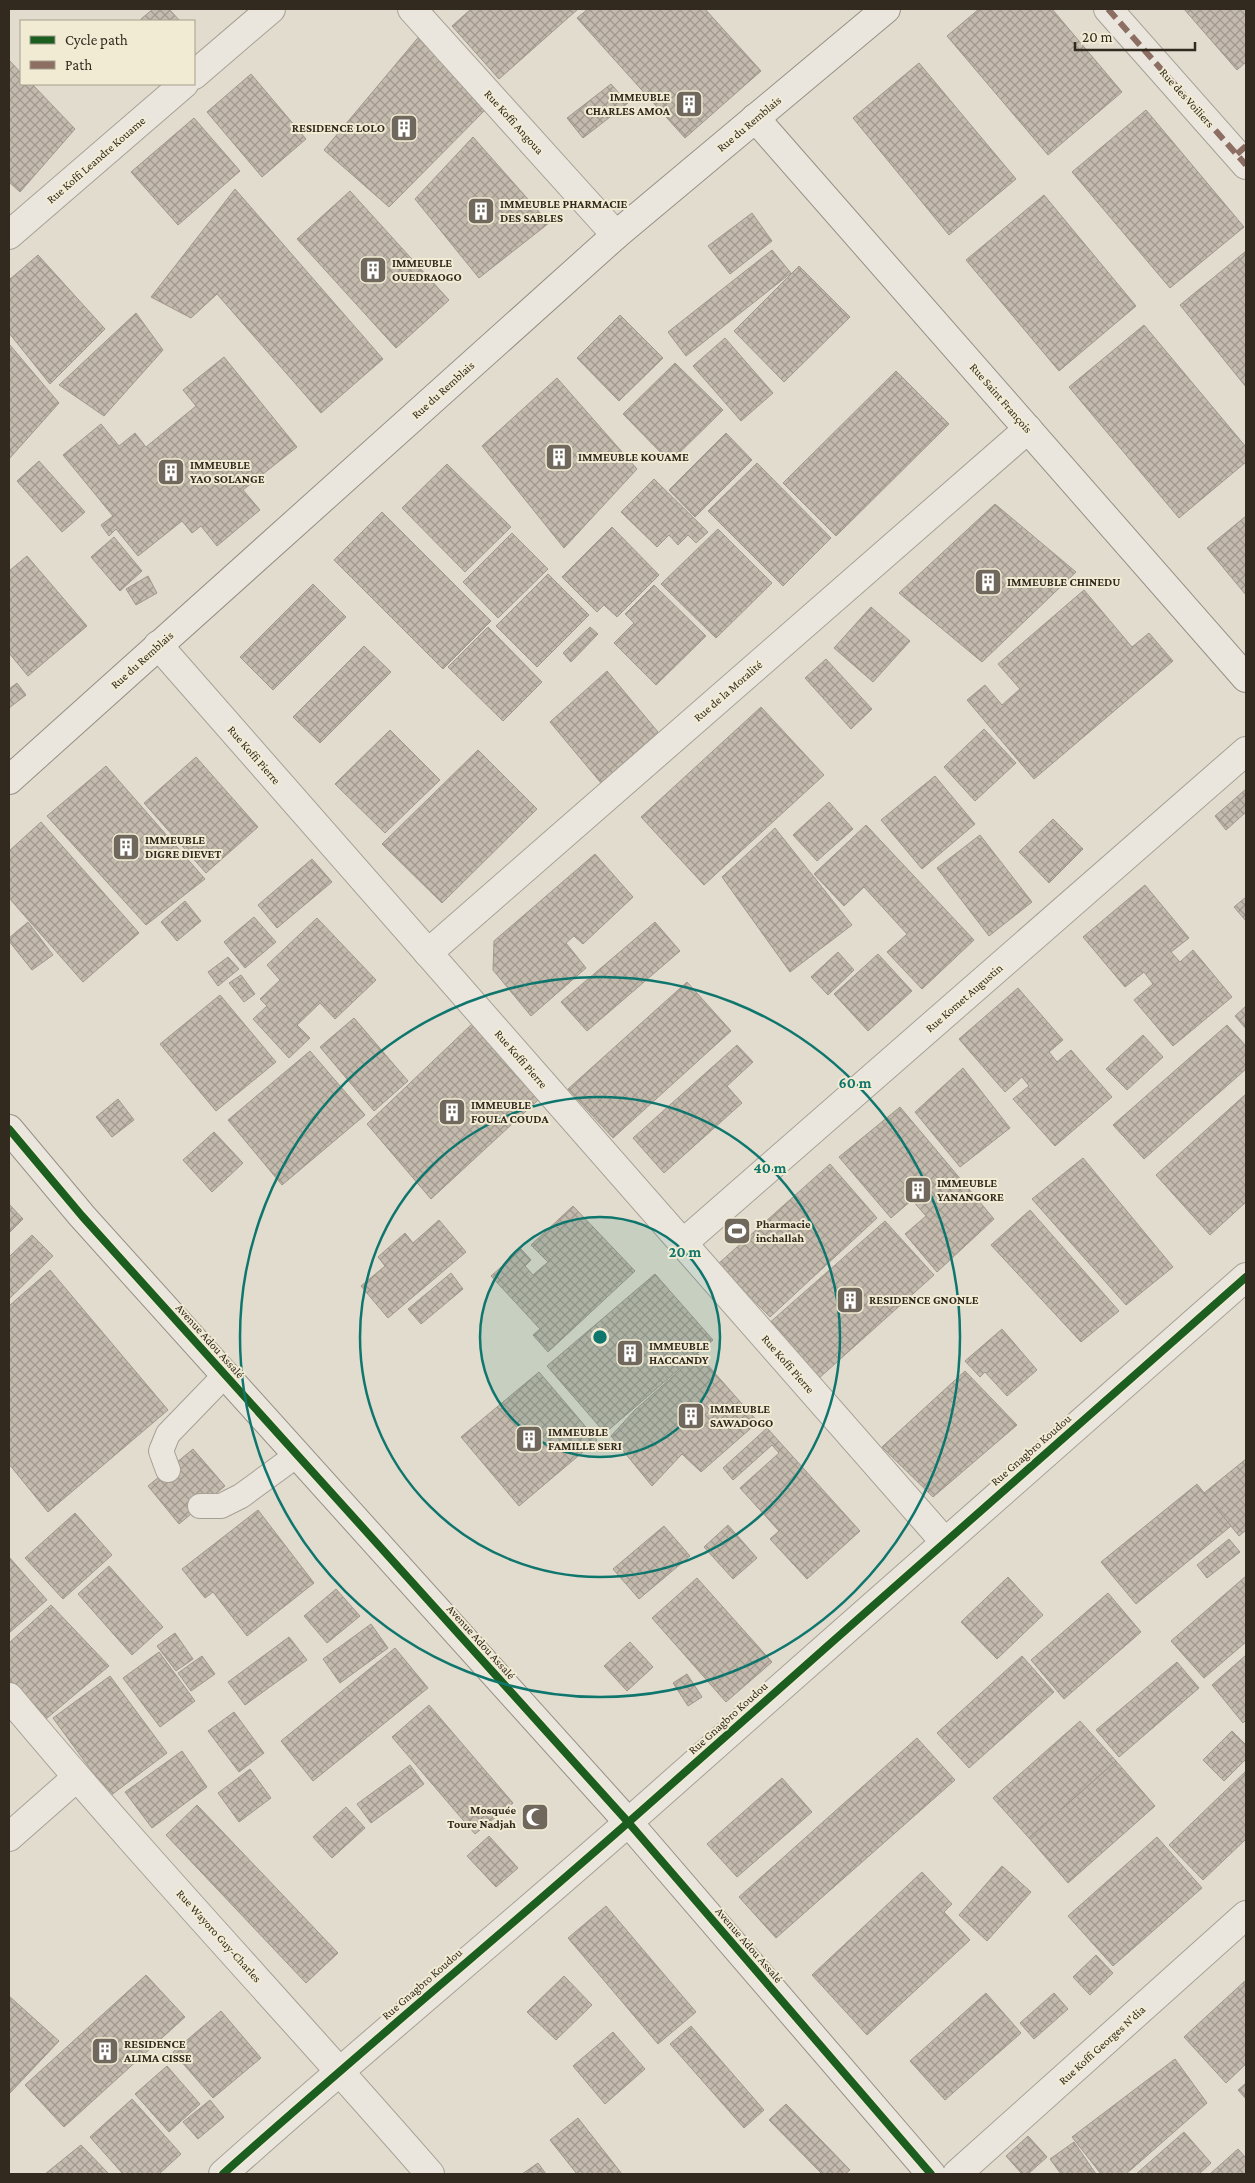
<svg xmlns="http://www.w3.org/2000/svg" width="1255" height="2183" font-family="'Crimson Pro',serif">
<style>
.building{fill:url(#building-cross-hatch);stroke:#a1988d}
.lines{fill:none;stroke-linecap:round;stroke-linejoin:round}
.lane-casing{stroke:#a6a196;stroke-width:26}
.street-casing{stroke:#a6a196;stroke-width:30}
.secondary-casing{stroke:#969086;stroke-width:30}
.lane{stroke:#eae6dd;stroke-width:24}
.street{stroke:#eae6dd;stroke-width:28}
.secondary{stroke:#eae6dd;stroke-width:28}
.quiet{stroke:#8d6e63;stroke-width:6;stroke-dasharray:12 6;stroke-linecap:butt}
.cycleway-casing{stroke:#f1ebd4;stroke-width:11}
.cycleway{stroke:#1b5e20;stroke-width:8}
.ring{fill:none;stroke:#0f766e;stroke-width:2.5}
.labels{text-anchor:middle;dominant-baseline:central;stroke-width:4;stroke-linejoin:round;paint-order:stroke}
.poi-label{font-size:12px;font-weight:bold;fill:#332a1f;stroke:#f1ebd4;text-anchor:start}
.street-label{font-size:12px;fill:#332a1f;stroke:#f1ebd4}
.centre{fill:#0f766e;stroke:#f1ebd4;stroke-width:2.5}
.ring-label{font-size:15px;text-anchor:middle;font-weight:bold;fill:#0f766e;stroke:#f1ebd4;stroke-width:4;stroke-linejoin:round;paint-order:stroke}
</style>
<defs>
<pattern id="building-cross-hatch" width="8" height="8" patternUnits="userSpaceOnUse" patternTransform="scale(1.25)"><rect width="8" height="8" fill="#c4bbae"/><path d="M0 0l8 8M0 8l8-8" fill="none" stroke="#a0988d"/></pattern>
</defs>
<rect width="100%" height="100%" fill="#e1dccd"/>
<!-- building -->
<g class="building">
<path d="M153 9H169L180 21H142L141 19Z"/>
<path d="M471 9H578L499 79 452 26Z"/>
<path d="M588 9H705L761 71 685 138 577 18Z"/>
<path d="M979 9H1052L1122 92 1048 155 947 36Z"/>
<path d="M1184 9H1246V62L1237 70Z"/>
<path d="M422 33 488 107 389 207 324 150Z"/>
<path d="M9 60 21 73V84H32L75 129 20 192 9 182Z"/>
<path d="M919 63 1016 179 949 235 853 118Z"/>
<path d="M251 74 306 139 262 177 207 112Z"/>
<path d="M611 84 628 103 583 138 567 118Z"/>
<path d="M1146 110 1244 227 1170 288 1072 172Z"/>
<path d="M194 118 240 171 178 225 131 172Z"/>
<path d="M473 137 549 223 479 278 415 199Z"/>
<path d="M235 189 383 359 321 413 217 294 191 318 151 297Z"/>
<path d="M350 191 449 300 396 348 297 239Z"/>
<path d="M1044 195 1136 306 1059 371 966 260Z"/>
<path d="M752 213 772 241 730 274 708 246Z"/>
<path d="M772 250 791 273 686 356 668 332Z"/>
<path d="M1246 251V387L1180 305Z"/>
<path d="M38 255 105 329 50 384 9 333V280Z"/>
<path d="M799 266 850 317 784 382 734 331Z"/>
<path d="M136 313 163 350 104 416 59 385Z"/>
<path d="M620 315 663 358 619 401 577 358Z"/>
<path d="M1144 325 1246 447V462L1179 518 1069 387Z"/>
<path d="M725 338 773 393 741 421 693 366Z"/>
<path d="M9 344 59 403 9 459Z"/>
<path d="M224 357 297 447 243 490 260 510 217 546 201 526 192 533 182 521 138 556 116 529 109 536 101 525 113 516 63 455 101 424 119 446 135 433 146 447 196 406 183 390Z"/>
<path d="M675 363 723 410 670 462 623 414Z"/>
<path d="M896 371 949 424 836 536 783 483Z"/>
<path d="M557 378 637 469 564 548 482 446Z"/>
<path d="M726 433 752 460 695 517 669 490Z"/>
<path d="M39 461 85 512 62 532 17 481Z"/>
<path d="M757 463 831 538 783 586 708 511Z"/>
<path d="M447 464 511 527 465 572 402 508Z"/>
<path d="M654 479 708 532 696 543 688 535 678 545 669 535 657 547 621 512Z"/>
<path d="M995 504 1076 572 982 662 899 593Z"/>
<path d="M382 512 491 621 443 669 334 560Z"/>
<path d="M1246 516V595L1207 548Z"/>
<path d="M612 527 659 575 617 617 604 605 597 612 562 577Z"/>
<path d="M718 529 772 583 716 638 661 584Z"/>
<path d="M512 533 548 569 498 618 463 582Z"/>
<path d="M114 537 142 571 120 591 91 557Z"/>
<path d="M27 556 87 626 28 676 9 653V571Z"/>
<path d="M548 574 589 615 537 667 496 626Z"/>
<path d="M148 576 157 593 136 605 126 589Z"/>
<path d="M313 584 346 617 273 690 240 657Z"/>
<path d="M654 585 706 636 656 685 614 643 634 623 625 614Z"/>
<path d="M1084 590 1132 647 1149 633 1173 661 1034 779 967 700 985 685 1002 705 1020 689 998 664Z"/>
<path d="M871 607 910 641 873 682 834 648Z"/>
<path d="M488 627 542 682 503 721 448 667Z"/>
<path d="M590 627 598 634 571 662 563 653Z"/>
<path d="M364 646 391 672 320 743 293 717Z"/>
<path d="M826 659 872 709 851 729 805 678Z"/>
<path d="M607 671 658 732 601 783 550 722Z"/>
<path d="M17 683 26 695 9 708V689Z"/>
<path d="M761 707 824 775 704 885 641 817Z"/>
<path d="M984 729 1016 763 975 801 944 767Z"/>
<path d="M390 730 440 780 385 833 335 784Z"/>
<path d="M478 750 537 809 442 903 382 844Z"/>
<path d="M196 757 258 827 206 873 144 803Z"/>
<path d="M106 766 205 879 146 925 47 816Z"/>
<path d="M935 776 975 824 922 869 881 820Z"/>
<path d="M1246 789V812L1226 830 1215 816Z"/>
<path d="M829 802 853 829 817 861 793 835Z"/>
<path d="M1053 819 1083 849 1049 883 1019 852Z"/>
<path d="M41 822 139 933 83 982 9 898V851Z"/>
<path d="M866 825 974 940 922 989 887 952 907 934 864 887 844 906 814 874Z"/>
<path d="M775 828 852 925 790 972 722 877Z"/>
<path d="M980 835 1032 902 989 936 937 868Z"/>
<path d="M595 854 633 897 583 944 574 936 566 943 586 968 531 1016 493 970 494 941Z"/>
<path d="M312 859 332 882 277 928 258 905Z"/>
<path d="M1145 885 1189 938 1171 952 1180 962 1193 950 1232 997 1173 1046 1134 1000 1153 984 1144 972 1125 987 1083 937Z"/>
<path d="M1246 897V921L1234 907Z"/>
<path d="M185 901 201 921 177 941 161 922Z"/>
<path d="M254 917 276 942 245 968 224 942Z"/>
<path d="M317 918 376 980 335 1019 320 1003 297 1025 310 1038 289 1058 253 1019 267 1006 260 999 280 980 267 965Z"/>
<path d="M28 922 53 955 32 970 9 941V938Z"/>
<path d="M655 922 680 951 587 1031 561 1002Z"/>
<path d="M838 952 854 970 828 995 811 977Z"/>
<path d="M878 954 912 991 868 1031 834 994Z"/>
<path d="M228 957 239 969 218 986 208 972Z"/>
<path d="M241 975 255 994 244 1002 229 983Z"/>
<path d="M687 982 731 1031 613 1138 568 1089Z"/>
<path d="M1018 988 1063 1040 1049 1052 1057 1062 1071 1050 1112 1097 1055 1146 1013 1099 1029 1086 1022 1077 1005 1092 959 1039Z"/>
<path d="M220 995 276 1062 216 1111 160 1044Z"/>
<path d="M1246 1006V1029L1235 1016Z"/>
<path d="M354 1018 408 1081 374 1111 320 1047Z"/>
<path d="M472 1024 538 1100 431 1199 367 1124Z"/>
<path d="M1227 1025 1246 1046V1069L1144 1159 1113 1125Z"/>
<path d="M1143 1035 1163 1057 1127 1090 1106 1069Z"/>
<path d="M737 1045 753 1062 727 1086 742 1103 664 1173 633 1138Z"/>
<path d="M310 1051 365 1115 282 1185 228 1120Z"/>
<path d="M963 1068 1010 1128 960 1167 915 1112Z"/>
<path d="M1246 1094V1202L1210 1235 1156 1175Z"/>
<path d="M118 1099 134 1120 112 1137 96 1117Z"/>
<path d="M900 1107 994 1219 937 1272 905 1234 926 1216 912 1200 891 1218 839 1157Z"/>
<path d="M214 1132 243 1163 212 1192 183 1160Z"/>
<path d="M1083 1158 1173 1267 1126 1305 1032 1199Z"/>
<path d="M830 1164 877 1218 770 1317 718 1264Z"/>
<path d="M9 1204 23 1219 9 1233Z"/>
<path d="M573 1206 635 1271 548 1352 533 1335 540 1329 491 1276 521 1249 531 1260 525 1266 533 1275 548 1262 531 1245Z"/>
<path d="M1030 1210 1119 1311 1081 1342 991 1245Z"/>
<path d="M439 1220 466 1252 388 1318 361 1286 385 1266 378 1257 405 1233 413 1243Z"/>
<path d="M885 1221 934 1275 818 1379 767 1325Z"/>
<path d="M32 1235 53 1256 9 1299V1257Z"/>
<path d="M50 1270 168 1410 48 1512 9 1464V1306Z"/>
<path d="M451 1273 463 1289 421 1324 408 1309Z"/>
<path d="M655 1274 713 1340 605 1433 547 1366Z"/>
<path d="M1002 1329 1037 1370 1007 1396 985 1372 980 1377 965 1361Z"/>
<path d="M698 1354 758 1422 701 1472 682 1454 652 1486 611 1436 635 1410Z"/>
<path d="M965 1371 1017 1425 933 1497 882 1447Z"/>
<path d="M539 1372 597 1440 519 1506 461 1437Z"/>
<path d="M767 1428 860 1531 807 1579 770 1539 779 1531 740 1488 779 1453 772 1445 733 1480 723 1468Z"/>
<path d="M193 1449 225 1486 179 1524 148 1486Z"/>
<path d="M1246 1459V1530L1239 1536 1204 1493Z"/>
<path d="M1197 1484 1231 1526 1136 1604 1101 1562Z"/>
<path d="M258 1510 314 1583 247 1636 213 1592 205 1598 182 1569Z"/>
<path d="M75 1513 112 1555 63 1599 25 1558Z"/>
<path d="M728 1525 757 1558 733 1579 704 1547Z"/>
<path d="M664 1526 690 1556 639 1599 613 1569Z"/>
<path d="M1229 1539 1240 1552 1207 1578 1197 1565Z"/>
<path d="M9 1557 47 1600 9 1633Z"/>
<path d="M109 1566 163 1627 132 1655 78 1594Z"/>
<path d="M1246 1576V1642L1204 1678 1171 1641Z"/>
<path d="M1008 1577 1043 1615 997 1659 961 1622Z"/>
<path d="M697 1578 772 1662 726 1702 652 1618Z"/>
<path d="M336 1589 360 1616 327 1643 304 1616Z"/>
<path d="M1108 1593 1141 1632 1064 1699 1031 1660Z"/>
<path d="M51 1605 109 1666 41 1723 9 1684V1643Z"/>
<path d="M371 1624 388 1648 340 1683 323 1659Z"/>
<path d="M175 1633 193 1659 176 1671 157 1646Z"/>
<path d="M289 1637 307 1660 245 1705 228 1682Z"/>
<path d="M630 1642 653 1667 627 1691 604 1666Z"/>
<path d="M395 1648 428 1688 313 1781 281 1741Z"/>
<path d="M159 1652 195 1701 160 1727 123 1678Z"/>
<path d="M1246 1655V1720L1243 1723 1212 1685Z"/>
<path d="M202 1656 215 1674 191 1691 178 1673Z"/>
<path d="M1022 1656 1054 1692 969 1768 937 1733Z"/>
<path d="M1177 1662 1199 1688 1119 1757 1096 1730Z"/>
<path d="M687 1674 702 1697 688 1706 673 1683Z"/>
<path d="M110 1676 167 1753 110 1796 53 1718Z"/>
<path d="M429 1705 513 1803 475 1834 392 1737Z"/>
<path d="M234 1712 264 1753 239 1772 208 1731Z"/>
<path d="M1080 1721 1116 1761 1029 1838 993 1798Z"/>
<path d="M1232 1731 1246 1745V1759L1224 1781 1203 1760Z"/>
<path d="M917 1738 955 1780 776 1938 739 1897Z"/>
<path d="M182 1751 207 1787 152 1828 125 1792Z"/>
<path d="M1116 1761 1155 1806 1068 1883 1029 1838Z"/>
<path d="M410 1765 424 1784 371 1823 357 1804Z"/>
<path d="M250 1769 271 1798 239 1822 218 1793Z"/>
<path d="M1246 1771V1839L1203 1880 1169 1845Z"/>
<path d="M782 1778 812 1812 737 1877 707 1844Z"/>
<path d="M197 1805 338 1953 306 1983 166 1835Z"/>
<path d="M346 1807 365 1828 332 1858 313 1837Z"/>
<path d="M489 1836 518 1868 496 1887 467 1856Z"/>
<path d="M1157 1837 1202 1888 1113 1966 1068 1916Z"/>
<path d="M1002 1866 1031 1892 987 1941 959 1915Z"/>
<path d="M922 1872 952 1904 944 1912 970 1940 867 2035 812 1975Z"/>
<path d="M606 1906 696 2012 658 2044 568 1938Z"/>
<path d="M1096 1955 1113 1973 1090 1995 1073 1977Z"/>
<path d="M146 1975 185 2017 64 2127 25 2085Z"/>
<path d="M564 1976 592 2005 556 2040 527 2012Z"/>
<path d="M1246 1980V2064L1226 2083 1184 2037Z"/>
<path d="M986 1993 1021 2033 945 2100 910 2061Z"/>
<path d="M1054 1993 1068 2009 1034 2039 1020 2023Z"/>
<path d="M9 1996 59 2041 9 2094Z"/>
<path d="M221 2011 261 2058 213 2098 173 2052Z"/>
<path d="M691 2026 764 2110 744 2128 670 2044Z"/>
<path d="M613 2032 645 2069 605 2104 573 2066Z"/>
<path d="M1175 2059 1207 2103 1126 2174H1101L1072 2137Z"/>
<path d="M167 2066 200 2104 169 2132 135 2094Z"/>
<path d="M1246 2083V2099L1238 2090Z"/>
<path d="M132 2099 181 2154 159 2174H123L90 2137Z"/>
<path d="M210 2100 224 2117 198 2139 183 2122Z"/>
<path d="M786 2104 850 2170 845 2174H822L769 2120Z"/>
<path d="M578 2118 622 2174H577L550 2140Z"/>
<path d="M1184 2132 1211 2163 1199 2174H1136Z"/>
<path d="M1028 2136 1047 2157 1028 2174H1022L1006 2156Z"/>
<path d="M1074 2142 1096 2174H1061L1050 2159Z"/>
<path d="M81 2145 109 2174H45Z"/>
<path d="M1238 2149 1246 2158V2174H1210Z"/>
<path d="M538 2163 546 2174H522Z"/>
</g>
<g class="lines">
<!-- lane casing -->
<g class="lane-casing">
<g id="lane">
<path d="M168 1470 161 1451 168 1434 225 1375"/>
<path d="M200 1506H221L241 1496 297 1455"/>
</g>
</g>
<!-- street casing -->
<g class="street-casing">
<g id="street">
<path d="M412 9 616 235"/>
<path d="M1108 9 1246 165"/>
<path d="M194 75 271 9"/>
<path d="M9 235 184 84"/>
<path d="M158 645 944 1541"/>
<path d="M428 953 1028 429"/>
<path d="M682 1244 1246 751"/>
<path d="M9 1697C145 1860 291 2014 430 2174"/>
<path d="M9 1837 76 1778"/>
<path d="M223 2174C357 2054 496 1939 631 1820 836 1639 1040 1457 1246 1277"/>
<path d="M957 2174 1246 1915"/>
</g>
</g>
<!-- secondary casing -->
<g class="secondary-casing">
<g id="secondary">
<path d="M755 118 1246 678"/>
<path d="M9 780 616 235 886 9"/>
<path d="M9 1129 82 1216 628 1822 931 2174"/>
</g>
</g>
<!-- lane -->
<use href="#lane" class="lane"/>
<!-- street -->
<use href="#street" class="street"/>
<!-- secondary -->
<use href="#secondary" class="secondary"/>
<!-- quiet -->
<g class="quiet">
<path d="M1108 9 1246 165"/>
<path d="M1237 154 1246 146"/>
</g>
<!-- cycleway casing -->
<g class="cycleway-casing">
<g id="cycleway">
<path d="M9 1129 82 1216 628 1822 931 2174"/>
<path d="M223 2174C357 2054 496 1939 631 1820 836 1639 1040 1457 1246 1277"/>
</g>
</g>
<!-- cycleway -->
<use href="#cycleway" class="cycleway"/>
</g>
<!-- distance rings -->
<circle cx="600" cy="1337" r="120" fill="#0f766e" fill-opacity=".12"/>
<g class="ring">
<circle cx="600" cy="1337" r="120"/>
<circle cx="600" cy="1337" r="240"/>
<circle cx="600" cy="1337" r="360"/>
</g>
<!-- icons -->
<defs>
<g id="building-square" transform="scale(1.4375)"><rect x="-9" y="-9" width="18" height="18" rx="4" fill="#70685c" stroke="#f1ebd4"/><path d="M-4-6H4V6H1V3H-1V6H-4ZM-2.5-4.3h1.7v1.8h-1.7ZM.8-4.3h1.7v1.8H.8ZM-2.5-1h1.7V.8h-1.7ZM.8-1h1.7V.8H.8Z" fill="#fff"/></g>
<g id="stadium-square" transform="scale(1.4375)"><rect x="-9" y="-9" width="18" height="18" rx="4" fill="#70685c" stroke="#f1ebd4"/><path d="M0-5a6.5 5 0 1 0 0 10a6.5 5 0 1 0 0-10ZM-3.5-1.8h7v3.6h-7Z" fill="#fff"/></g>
<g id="mosque-square" transform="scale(1.4375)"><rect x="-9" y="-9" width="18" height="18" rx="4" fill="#70685c" stroke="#f1ebd4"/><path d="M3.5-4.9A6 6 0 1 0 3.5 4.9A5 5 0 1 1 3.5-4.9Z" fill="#fff"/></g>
</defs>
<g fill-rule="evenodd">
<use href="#building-square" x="689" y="104"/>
<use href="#building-square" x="404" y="128"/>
<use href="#building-square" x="481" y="211"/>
<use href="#building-square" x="373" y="270"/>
<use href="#building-square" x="559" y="457"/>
<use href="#building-square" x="171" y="472"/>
<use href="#building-square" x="988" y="582"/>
<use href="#building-square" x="126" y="847"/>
<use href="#building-square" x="452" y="1112"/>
<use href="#building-square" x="918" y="1190"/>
<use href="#stadium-square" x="737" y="1231"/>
<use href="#building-square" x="850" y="1300"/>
<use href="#building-square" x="630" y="1353"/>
<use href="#building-square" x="691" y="1416"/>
<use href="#building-square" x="529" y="1439"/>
<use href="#mosque-square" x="535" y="1817"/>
<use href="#building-square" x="105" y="2051"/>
</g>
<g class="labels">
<!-- poi labels -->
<g class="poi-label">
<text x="670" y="97" text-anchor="end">IMMEUBLE<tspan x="670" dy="14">CHARLES AMOA</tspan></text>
<text x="385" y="128" text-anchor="end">RESIDENCE LOLO</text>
<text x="500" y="204">IMMEUBLE PHARMACIE<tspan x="500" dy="14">DES SABLES</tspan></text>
<text x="392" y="263">IMMEUBLE<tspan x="392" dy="14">OUEDRAOGO</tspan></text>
<text x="578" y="457">IMMEUBLE KOUAME</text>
<text x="190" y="465">IMMEUBLE<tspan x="190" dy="14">YAO SOLANGE</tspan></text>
<text x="1007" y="582">IMMEUBLE CHINEDU</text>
<text x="145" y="840">IMMEUBLE<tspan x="145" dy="14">DIGRE DIEVET</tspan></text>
<text x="471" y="1105">IMMEUBLE<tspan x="471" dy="14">FOULA COUDA</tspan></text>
<text x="937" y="1183">IMMEUBLE<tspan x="937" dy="14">YANANGORE</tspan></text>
<text x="756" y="1224">Pharmacie<tspan x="756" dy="14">inchallah</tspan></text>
<text x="869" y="1300">RESIDENCE GNONLE</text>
<text x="649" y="1346">IMMEUBLE<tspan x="649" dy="14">HACCANDY</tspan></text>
<text x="710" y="1409">IMMEUBLE<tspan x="710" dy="14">SAWADOGO</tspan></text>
<text x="548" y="1432">IMMEUBLE<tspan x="548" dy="14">FAMILLE SERI</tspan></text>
<text x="516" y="1810" text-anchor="end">Mosquée<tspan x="516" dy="14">Toure Nadjah</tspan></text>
<text x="124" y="2044">RESIDENCE<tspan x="124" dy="14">ALIMA CISSE</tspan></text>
</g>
<!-- street labels -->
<g class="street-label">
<text transform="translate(1187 98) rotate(48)">Rue des Voiliers</text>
<text transform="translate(514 122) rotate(48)">Rue Koffi Angoua</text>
<text transform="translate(749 124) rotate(-40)">Rue du Remblais</text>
<text transform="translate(96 160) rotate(-41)">Rue Koffi Leandre Kouame</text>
<text transform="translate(443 390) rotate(-42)">Rue du Remblais</text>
<text transform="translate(1001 398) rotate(49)">Rue Saint François</text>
<text transform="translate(142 660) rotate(-42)">Rue du Remblais</text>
<text transform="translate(728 691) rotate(-41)">Rue de la Moralité</text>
<text transform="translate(254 755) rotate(49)">Rue Koffi Pierre</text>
<text transform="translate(964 998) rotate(-41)">Rue Komet Augustin</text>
<text transform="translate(521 1059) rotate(49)">Rue Koffi Pierre</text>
<text transform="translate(210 1341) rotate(48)">Avenue Adou Assalé</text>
<text transform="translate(788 1364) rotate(49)">Rue Koffi Pierre</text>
<text transform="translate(1031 1450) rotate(-41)">Rue Gnagbro Koudou</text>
<text transform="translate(481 1642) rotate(48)">Avenue Adou Assalé</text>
<text transform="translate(728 1718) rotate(-42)">Rue Gnagbro Koudou</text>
<text transform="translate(219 1936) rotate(48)">Rue Wayoro Guy-Charles</text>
<text transform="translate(749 1945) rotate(49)">Avenue Adou Assalé</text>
<text transform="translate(422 1984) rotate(-41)">Rue Gnagbro Koudou</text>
<text transform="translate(1102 2045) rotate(-42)">Rue Koffi Georges N'dia</text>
</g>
</g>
<circle cx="600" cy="1337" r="8" class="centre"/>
<g class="ring-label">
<text x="855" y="1088">60 m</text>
<text x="770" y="1173">40 m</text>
<text x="685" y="1257">20 m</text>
</g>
<!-- border -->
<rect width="1255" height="2183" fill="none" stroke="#332a1f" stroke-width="20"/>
<!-- legend -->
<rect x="20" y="20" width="175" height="65" fill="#f1ebd4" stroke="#a59e8c"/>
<rect x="30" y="36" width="25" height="8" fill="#1b5e20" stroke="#a59e8c"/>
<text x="65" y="45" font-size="15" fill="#332a1f">Cycle path</text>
<rect x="30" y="61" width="25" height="8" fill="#8d6e63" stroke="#a59e8c"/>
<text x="65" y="70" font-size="15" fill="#332a1f">Path</text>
<!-- scale -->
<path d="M1075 42v8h120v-8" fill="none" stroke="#332a1f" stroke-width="2.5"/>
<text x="1082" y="42" font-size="15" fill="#332a1f" stroke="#f1ebd4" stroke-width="4" paint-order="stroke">20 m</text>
</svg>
